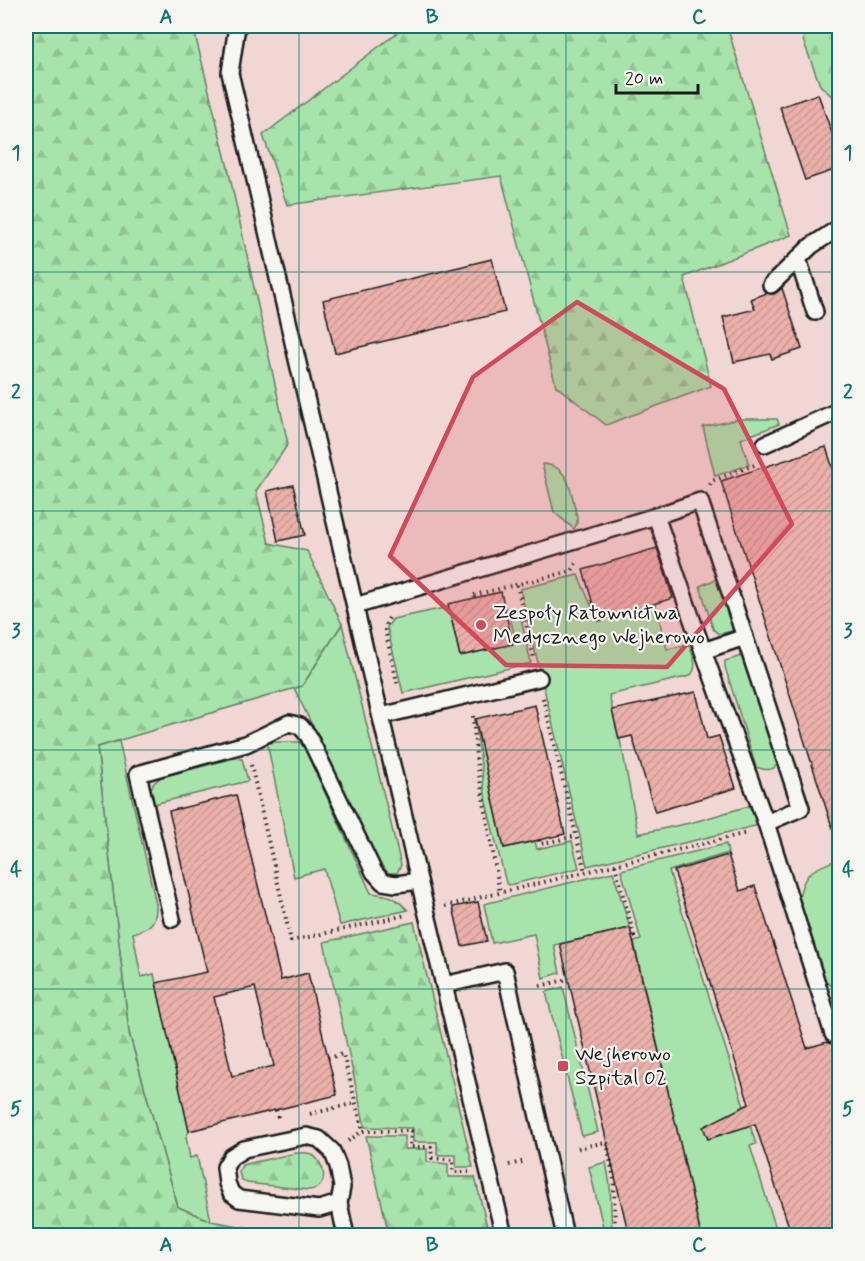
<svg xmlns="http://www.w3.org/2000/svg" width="865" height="1261" font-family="Mynerve,sans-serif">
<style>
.built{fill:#f1d7d3}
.green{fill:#a7e4ab;stroke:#628064;stroke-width:1.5}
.forest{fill:url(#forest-firs);stroke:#628064;stroke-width:1.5}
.building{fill:url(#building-hatch);stroke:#1c1c1c;stroke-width:1.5;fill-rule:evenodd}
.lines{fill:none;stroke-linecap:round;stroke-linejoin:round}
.service-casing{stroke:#1c1c1c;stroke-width:20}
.path{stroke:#1c1c1c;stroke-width:4;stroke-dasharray:1.5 4.5;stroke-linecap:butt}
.service{stroke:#f6f6f2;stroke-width:15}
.marked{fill:#d1495b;fill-opacity:0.2;stroke:#d1495b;stroke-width:4.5;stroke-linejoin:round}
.grid{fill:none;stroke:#0f766e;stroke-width:1.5;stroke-opacity:0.55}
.poi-dot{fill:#d1495b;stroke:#f6f6f2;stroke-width:2}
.labels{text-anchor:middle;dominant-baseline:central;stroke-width:4.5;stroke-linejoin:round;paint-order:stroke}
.poi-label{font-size:21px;fill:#1c1c1c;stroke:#f6f6f2;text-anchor:start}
.neatline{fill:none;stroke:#0f766e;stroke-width:2}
.grid-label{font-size:20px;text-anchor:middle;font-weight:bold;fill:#0f766e}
</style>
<defs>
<pattern id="forest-firs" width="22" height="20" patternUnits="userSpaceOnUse" patternTransform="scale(1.5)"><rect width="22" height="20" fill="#a7e4ab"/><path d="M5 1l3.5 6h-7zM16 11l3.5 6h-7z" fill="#8fc393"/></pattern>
<pattern id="building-hatch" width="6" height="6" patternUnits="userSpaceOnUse" patternTransform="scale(1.5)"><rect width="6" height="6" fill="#ebb0aa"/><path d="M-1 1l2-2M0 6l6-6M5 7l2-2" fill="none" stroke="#c99792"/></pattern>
</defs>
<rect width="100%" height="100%" fill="#f4e8e4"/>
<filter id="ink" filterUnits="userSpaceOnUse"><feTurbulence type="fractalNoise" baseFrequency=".0167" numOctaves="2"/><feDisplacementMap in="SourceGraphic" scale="12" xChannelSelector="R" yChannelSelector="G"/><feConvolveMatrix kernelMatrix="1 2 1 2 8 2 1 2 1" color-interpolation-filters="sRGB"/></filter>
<g filter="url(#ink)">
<!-- built -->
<path class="built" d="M193 26H839V1235H26V284L228 168Z"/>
<!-- green -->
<g class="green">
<path d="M739 419H777L779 424 741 439 749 465 715 476 703 427Z"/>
<path d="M542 464C571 465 571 494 577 517V523L574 529 554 512Z"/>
<path d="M578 575 598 621 655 603 667 649 689 645C693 656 699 667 690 676L609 695 623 753 638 834 694 822 749 806 759 825 587 866 520 589Z"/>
<path d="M717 579 722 588 734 623 732 631 719 634 713 629 700 586Z"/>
<path d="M449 607 460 656 516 643 509 613 519 610 531 663 403 693 387 627 393 619Z"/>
<path d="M342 624 401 865 397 873H388L379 862 294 688 302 686Z"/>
<path d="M745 655 778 764C771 772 766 770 756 767L725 667V661Z"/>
<path d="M475 719 504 848 535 841 537 849 572 841 579 868 509 885 506 883 486 802Z"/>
<path d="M119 741 156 904C157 923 150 928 133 933L141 977 154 974 189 1131 186 1137 190 1158 197 1156 211 1221 178 1207 129 1033 97 747Z"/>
<path d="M267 742H299L304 747 371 893C392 896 392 895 408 910L340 925 324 869 294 877Z"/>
<path d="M235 758 242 759 248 781 154 804 151 788 154 783 161 777Z"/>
<path d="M726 844 728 853 669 871 756 1144 750 1146 778 1235H701L634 942 641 940 621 870Z"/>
<path d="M839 859 840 985C833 987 831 986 826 982L799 898C804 869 815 869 839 859Z"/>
<path d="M613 872 630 928 554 945 560 973 543 978 534 934 492 943 484 904Z"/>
<path d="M563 987 598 1132 582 1136 546 992Z"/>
<path d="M606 1162 610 1185 612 1235H605L589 1167Z"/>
</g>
<!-- forest -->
<g class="forest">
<path d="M26 26H193L228 168 288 444 256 491 269 543 307 551 342 624 302 686 97 747 129 1033 178 1207 211 1221 287 1235H26Z"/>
<path d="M406 26H727L791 235 684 277 711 386 606 425 556 386 501 176 287 205 263 135Z"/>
<path d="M808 26H839V103L820 85 803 40Z"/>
<path d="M414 922 473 1167H456V1155H437V1142H413V1128L365 1127 324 942Z"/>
<path d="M366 1136H405V1149H427V1162L448 1164V1177H475L489 1235H389Z"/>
<path d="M296 1153C301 1153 307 1152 311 1154 324 1161 332 1187 309 1190L247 1183 241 1179 239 1172 242 1165Z"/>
</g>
<!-- building -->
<g class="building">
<path d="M818 94 840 156V168L805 180 780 107Z"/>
<path d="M492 259 505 312 335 353 323 300Z"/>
<path d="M782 288 802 349 772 359 770 354 734 362 723 317 755 309 751 299 767 293 774 294Z"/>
<path d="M826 447 840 491V836H835L721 481Z"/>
<path d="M293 485 305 535 278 541 267 491Z"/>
<path d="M657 548 673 598 598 621 583 570Z"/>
<path d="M501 592 513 644 460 656 448 604Z"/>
<path d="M696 692 707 739 719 736 736 788 655 812 632 736 619 739 612 710Z"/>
<path d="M535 705 565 834 504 848 475 719Z"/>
<path d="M236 795 281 980 308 973 337 1095 189 1131 156 983 207 972 169 811ZM255 987 274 1066 232 1076 214 997Z"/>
<path d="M728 855 740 891 755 886 807 1048 827 1042 831 1044 840 1041V1236H792L755 1124 708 1139 703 1127 749 1104 674 871Z"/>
<path d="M478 902 487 941 462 946 453 907Z"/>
<path d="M630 928 677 1130 701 1236H629L560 944Z"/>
</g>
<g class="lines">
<!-- service casing -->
<g class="service-casing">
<g id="service">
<path d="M237 26 230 73 426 910 504 1236"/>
<path d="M798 259 815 312"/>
<path d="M771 285 811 246 840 227"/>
<path d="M765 444 840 410"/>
<path d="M656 516 700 501 801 808 766 823"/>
<path d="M355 606 656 516 703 651 766 823 833 1034"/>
<path d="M703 651 745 637"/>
<path d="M381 716 539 678"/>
<path d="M172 919 138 774 246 744 289 723 300 726 308 735 374 872 383 882 396 884 419 881"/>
<path d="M444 985 505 971 565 1236"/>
<path d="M339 1203 319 1209 239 1199 231 1193 227 1183 225 1167 231 1157 244 1149 306 1136 319 1139 332 1151 338 1166 342 1187 339 1203 346 1236"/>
</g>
</g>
<!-- path -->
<g class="path">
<path d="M710 485 712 481 757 464"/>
<path d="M517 585 534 659"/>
<path d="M474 595 572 571 576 563"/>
<path d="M389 618 386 624 385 630 398 686"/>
<path d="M543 698 585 872"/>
<path d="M473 716 476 757 500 893"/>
<path d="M251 765 291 941 406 915"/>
<path d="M539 840 540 844 576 836"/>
<path d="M615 865 634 936H633"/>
<path d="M445 906 747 833"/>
<path d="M540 986 569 979"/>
<path d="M328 1058 343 1054 363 1131"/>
<path d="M276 1110 279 1121"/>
<path d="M310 1114 356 1103"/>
<path d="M348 1141 363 1131H411L410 1147H431L432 1158 453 1160V1172H469"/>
<path d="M578 1148 607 1142 614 1180 615 1236"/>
<path d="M509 1165 526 1161"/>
</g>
<!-- service -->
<use href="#service" class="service"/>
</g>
</g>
<!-- marked area -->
<path class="marked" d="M577 302 724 389 792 524 667 667 506 665 390 556 473 377Z"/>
<!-- grid -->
<path class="grid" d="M299 26V1236M566 26V1236M26 272H840M26 511H840M26 750H840M26 989H840"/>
<!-- markers -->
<g class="poi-dot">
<circle cx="481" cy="625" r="6"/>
<rect x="557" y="1060" width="12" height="12" rx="3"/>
</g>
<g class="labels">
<!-- poi labels -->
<g class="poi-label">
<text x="493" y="613">Zespoły Ratownictwa<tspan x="493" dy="24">Medycznego Wejherowo</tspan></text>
<text x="575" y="1054">Wejherowo<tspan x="575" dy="24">Szpital 02</tspan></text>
</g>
</g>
<!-- margin -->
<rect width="865" height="1261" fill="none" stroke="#f6f6f2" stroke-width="66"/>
<!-- scale -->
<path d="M616 84v9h82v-9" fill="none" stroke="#1c1c1c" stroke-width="3"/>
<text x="625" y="84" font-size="18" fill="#1c1c1c" stroke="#f6f6f2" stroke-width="4.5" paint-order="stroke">20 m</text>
<rect x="33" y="33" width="799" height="1195" class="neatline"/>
<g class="grid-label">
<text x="166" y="23">A</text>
<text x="432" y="23">B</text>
<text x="699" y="23">C</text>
<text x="16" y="159">1</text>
<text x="848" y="159">1</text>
<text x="16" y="398">2</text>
<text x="848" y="398">2</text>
<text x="16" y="637">3</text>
<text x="848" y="637">3</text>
<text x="16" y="876">4</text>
<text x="848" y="876">4</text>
<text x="16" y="1115">5</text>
<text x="848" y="1115">5</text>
<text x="166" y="1251">A</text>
<text x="432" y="1251">B</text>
<text x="699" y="1251">C</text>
</g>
</svg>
